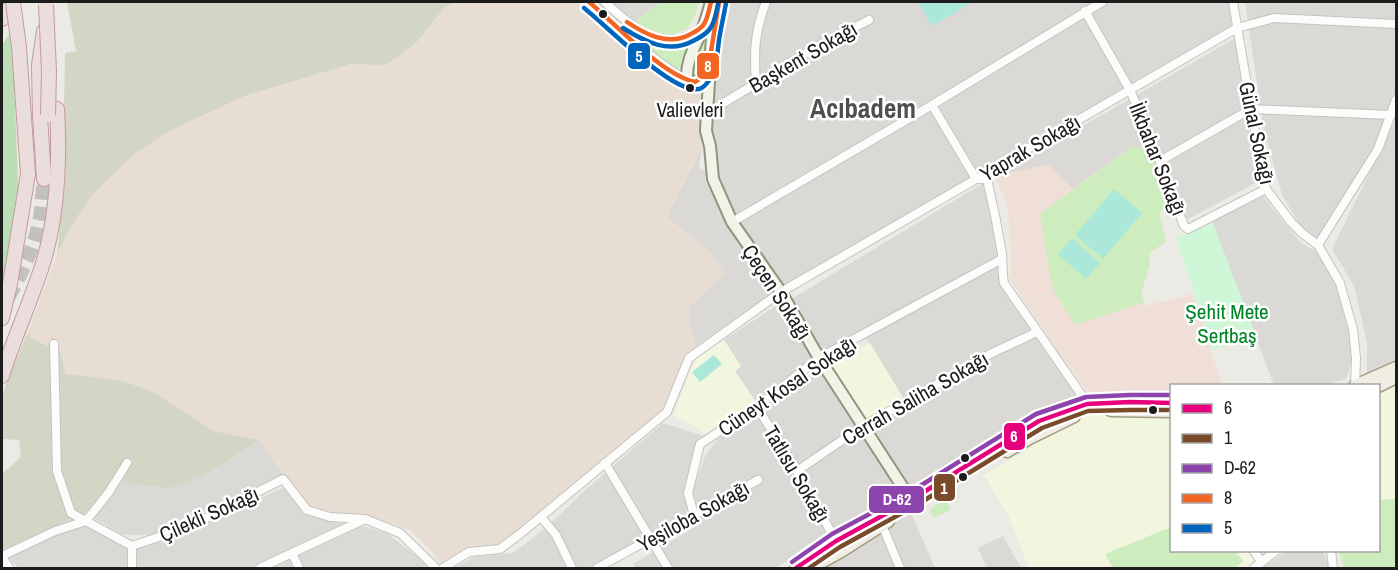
<svg xmlns="http://www.w3.org/2000/svg" width="1398" height="570" font-family="'Archivo Narrow',sans-serif">
<style>
.residential{fill:#dad9d6}
.commercial{fill:#efdfd7}
.education{fill:#f2f6de}
.military{fill:#e7ddd2}
.construction{fill:#d3d5c5}
.grass{fill:#ceedbf}
.forest{fill:#bdddb6}
.park{fill:#cff6d7}
.pitch{fill:#abe8da}
.lines{fill:none;stroke-linecap:round;stroke-linejoin:round}
.highway-tunnel{stroke:#c2c1bc;stroke-width:14;stroke-dasharray:14 7;stroke-linecap:butt}
.street-casing{stroke:#c4c3c0;stroke-width:10}
.secondary-casing{stroke:#8f957c;stroke-width:14}
.primary-casing{stroke:#a19c81;stroke-width:15}
.highway-casing{stroke:#c39a9c;stroke-width:16}
.street{stroke:#fcfcfb;stroke-width:8}
.secondary{stroke:#f1f3e8;stroke-width:10}
.primary{stroke:#f0ede3;stroke-width:12}
.highway{stroke:#eadddc;stroke-width:14}
.highway-bridge-casing{stroke:#c39a9c;stroke-width:16;stroke-linecap:butt}
.highway-bridge{stroke:#eadddc;stroke-width:14}
.bus-1-casing{stroke:#fff;stroke-width:9}
.bus-2-casing{stroke:#fff;stroke-width:9}
.bus-3-casing{stroke:#fff;stroke-width:9}
.bus-4-casing{stroke:#fff;stroke-width:9}
.bus-5-casing{stroke:#fff;stroke-width:9}
.bus-1{stroke:#e5007d;stroke-width:4.5}
.bus-2{stroke:#7a4b2a;stroke-width:4.5}
.bus-3{stroke:#8e44ad;stroke-width:4.5}
.bus-4{stroke:#f26522;stroke-width:4.5}
.bus-5{stroke:#0065bd;stroke-width:4.5}
.bus-dot{fill:#1c1c1c;stroke:#fff;stroke-width:2}
.labels{text-anchor:middle;dominant-baseline:central;stroke-width:5;stroke-linejoin:round;paint-order:stroke}
.bus-label{font-size:20px;fill:#1c1c1c;stroke:#fff}
.street-label{font-size:21px;fill:#1c1c1c;stroke:#fff}
.park-label{font-size:21px;fill:#008326;stroke:#fff}
.district-label{font-size:27px;font-weight:bold;fill:#4f4f4f;stroke:#fff}
.line-badge{stroke:#fff;stroke-width:2}
.badge-label{font-size:16px;text-anchor:middle;font-weight:bold;fill:#fff}
</style>
<rect width="100%" height="100%" fill="#eceae4"/>
<!-- residential -->
<g class="residential">
<path d="M610 2H662L633 23Z"/>
<path d="M723 2H1233L1237 24 1044 136 893 228 783 291 739 226 722 188 714 148 712 114Z"/>
<path d="M1245 2H1396V104L1323 245 1304 232 1282 195 1264 131Z"/>
<path d="M1239 36 1265 178 1188 219 1169 205 1149 148 1133 146 1073 189 1049 165 996 176Z"/>
<path d="M1396 119V364L1367 374V342L1354 286 1332 249Z"/>
<path d="M702 147 699 168 705 171V181L734 233 776 295 696 346 689 325V307L667 217Z"/>
<path d="M985 182 1000 233 1003 282 1079 396 910 492 871 430 908 407 865 336 827 360 788 301Z"/>
<path d="M1263 196 1301 243 1316 251 1336 282 1347 322 1353 358 1346 379 1323 385H1274L1212 221Z"/>
<path d="M782 302 821 361 756 402 735 371 741 366 724 340Z"/>
<path d="M825 369 903 496 774 568H636L633 564 700 524 692 493 706 454 718 439Z"/>
<path d="M663 423 707 437 685 493 688 520 599 568H454L474 557 513 553 547 527 584 491Z"/>
<path d="M259 440 284 475 151 535H123L85 513 114 481 205 475Z"/>
<path d="M285 487 302 512 326 521 346 524 251 568H18L2 550 60 524 69 518 78 521 119 544 144 546 160 542Z"/>
<path d="M910 511 935 568H811Z"/>
<path d="M362 526 388 534 419 558 429 568H272Z"/>
<path d="M1003 536 1021 568H987L978 548Z"/>
<path d="M1288 550 1323 551 1330 568H1262Z"/>
</g>
<!-- commercial -->
<path class="commercial" d="M1133 146 1149 148 1160 177 1169 205 1159 213 1166 242 1149 253 1150 263 1141 295 1145 306 1193 294 1222 385 1172 386 1171 398 1093 397 1055 348 1010 279 1011 257 1008 209 996 176 1049 164 1073 189Z"/>
<!-- education -->
<g class="education">
<path d="M724 340 741 366 735 371 756 402 707 434 673 415 696 358Z"/>
<path d="M870 343 904 399 864 422 831 365Z"/>
<path d="M1396 382V499L1379 500 1378 389Z"/>
<path d="M1171 414 1172 550 1254 551 1262 557 1248 568H1029L1009 517 984 475 1086 415Z"/>
</g>
<!-- military -->
<path class="military" d="M454 2H576L590 11 625 42 704 97 701 148 667 217 709 250 725 275 689 307V325L696 346 665 408 513 546 469 550 442 566 434 554 410 530 365 514H332L309 508 259 440 213 431 154 392 123 381 66 374 57 340 48 347 30 338 31 335 27 334 57 254 74 222 92 195 132 156 167 132 247 95 351 64H386L417 42 444 8Z"/>
<!-- construction -->
<g class="construction">
<path d="M67 2H454L444 8 417 42 386 65 351 64 247 95 167 132 132 156 92 195 74 222 57 254 66 164 64 111 65 53 76 51Z"/>
<path d="M27 334 31 335 30 338 48 346 52 338 57 340 66 374 123 381 154 392 213 431 259 440 205 475 169 488 114 481 78 521 74 522 69 518 60 524 2 550V474L21 457 19 440 2 439V399L6 384Z"/>
</g>
<!-- grass -->
<g class="grass">
<path d="M662 2H699L694 18 687 29 669 36 633 23Z"/>
<path d="M715 2 702 71 698 75 689 74Z"/>
<path d="M642 39 667 46 677 47 693 41C689 53 685 63 675 71L642 45Z"/>
<path d="M1133 146 1149 148 1169 205 1159 213 1166 242 1149 253 1150 263 1141 294 1144 302 1075 325 1053 289 1047 258 1040 214Z"/>
<path d="M945 497 951 510 933 518 930 509C936 506 939 500 945 497Z"/>
<path d="M1396 499V568H1344L1339 551 1378 550 1379 500Z"/>
<path d="M1171 527 1172 550 1235 551 1243 561 1235 568H1113L1105 554Z"/>
</g>
<!-- forest -->
<path class="forest" d="M12 30 18 180V205L9 258H7L2 285V45Z"/>
<!-- park -->
<path class="park" d="M1212 221 1256 337 1213 350 1176 238Z"/>
<!-- pitch -->
<g class="pitch">
<path d="M918 2H973L932 26Z"/>
<path d="M1114 189 1142 213 1103 259 1075 235Z"/>
<path d="M1072 238 1100 263 1086 279 1058 254Z"/>
<path d="M714 355 722 364 700 382 692 372Z"/>
</g>
<g class="lines">
<!-- highway-tunnel -->
<path class="highway-tunnel" d="M8 298C22 273 35 246 40 217 42 205 42 191 44 179"/>
<!-- street casing -->
<g class="street-casing">
<g id="street">
<path d="M589 2C607 15 621 31 638 45 653 59 670 70 687 81"/>
<path d="M605 2C632 28 667 57 702 27"/>
<path d="M1233 2 1251 109 1266 189 1291 222 1303 234 1318 245 1340 283 1353 329 1356 358 1355 386"/>
<path d="M1085 11 1130 90 1160 161 1184 226 1188 229 1266 189"/>
<path d="M756 84C754 52 754 33 766 2"/>
<path d="M932 105 976 179H987C993 204 998 229 1002 254 1003 264 1002 273 1004 283L1092 410"/>
<path d="M707 113 818 46 869 20"/>
<path d="M1160 161 1251 109 1391 115"/>
<path d="M732 222 932 105 1102 2"/>
<path d="M1318 245 1378 149 1396 100"/>
<path d="M54 344 57 471 71 513 132 546 191 526 283 479 307 510 330 517 365 519 400 533 436 568"/>
<path d="M757 407 797 471 836 541"/>
<path d="M605 463 668 568"/>
<path d="M797 471 863 426 992 353 1037 332"/>
<path d="M694 515 688 493 700 444 757 407 819 358 1002 259"/>
<path d="M541 517 556 535 572 568"/>
<path d="M86 521 109 492 127 463"/>
<path d="M882 525 900 568"/>
<path d="M132 546V568"/>
<path d="M1253 550 1261 561"/>
<path d="M1331 550 1333 568"/>
<path d="M292 553 299 568"/>
<path d="M2 556 55 531 86 521"/>
<path d="M2 557 9 568"/>
<path d="M260 568 363 520"/>
<path d="M443 568 469 552 500 549 520 534 667 412 689 358 781 292 1237 28 1274 18 1396 24"/>
<path d="M597 568 758 480"/>
<path d="M1254 568 1277 550"/>
</g>
</g>
<!-- secondary casing -->
<g class="secondary-casing">
<g id="secondary">
<path d="M719 2 712 37 707 113 706 131 710 146 713 179 732 222 781 292 819 358 911 500"/>
<path d="M687 81C685 61 697 43 704 25 707 17 709 9 711 2"/>
<path d="M687 81C700 84 703 78 708 66"/>
</g>
</g>
<!-- primary casing -->
<g class="primary-casing">
<g id="primary">
<path d="M1355 386 1396 368"/>
<path d="M1378 386 1396 377"/>
<path d="M1111 410 1172 411"/>
<path d="M1007 451 1029 438 1074 416"/>
<path d="M796 568 836 541 911 500 1039 421 1087 404 1130 402 1172 403"/>
<path d="M810 568 841 551 888 521"/>
</g>
</g>
<!-- highway casing -->
<g class="highway-casing">
<g id="highway">
<path d="M2 19 13 2"/>
<path d="M44 31 39 65 40 116 44 179"/>
<path d="M2 318 10 284 28 174"/>
<path d="M2 376C14 337 32 299 44 260 58 211 60 160 57 109"/>
</g>
</g>
<!-- street -->
<use href="#street" class="street"/>
<!-- secondary -->
<use href="#secondary" class="secondary"/>
<!-- primary -->
<use href="#primary" class="primary"/>
<!-- highway -->
<use href="#highway" class="highway"/>
<!-- highway-bridge casing -->
<g class="highway-bridge-casing">
<g id="highway-bridge">
<path d="M13 2 19 47 28 174"/>
<path d="M46 5 49 71 48 115"/>
</g>
</g>
<!-- highway-bridge -->
<use href="#highway-bridge" class="highway-bridge"/>
<!-- bus-1 casing -->
<g class="bus-1-casing">
<path id="bus-1" d="M796 568 836 541 911 500 1039 421 1087 404 1130 402 1172 403"/>
</g>
<!-- bus-2 casing -->
<g class="bus-2-casing">
<path id="bus-2" d="M809 568 840 547 915 506 1042 428 1088 411 1130 410H1172"/>
</g>
<!-- bus-3 casing -->
<g class="bus-3-casing">
<path id="bus-3" d="M792 562 832 534 907 494 1036 414 1086 397 1130 395H1172"/>
</g>
<!-- bus-4 casing -->
<g class="bus-4-casing">
<g id="bus-4">
<path d="M589 2C616 24 662 75 695 82L701 78 709 64 719 2"/>
<path d="M627 22C645 34 667 46 689 35 694 32 700 30 704 24 708 18 709 9 711 2"/>
</g>
</g>
<!-- bus-5 casing -->
<g class="bus-5-casing">
<g id="bus-5">
<path d="M584 8C607 26 668 89 695 89 700 90 704 87 707 83 717 71 717 55 719 40 721 27 724 15 726 3"/>
<path d="M623 28C645 42 669 54 693 41 699 38 705 35 709 30 715 23 716 13 718 4"/>
</g>
</g>
<!-- bus-1 -->
<use href="#bus-1" class="bus-1"/>
<!-- bus-2 -->
<use href="#bus-2" class="bus-2"/>
<!-- bus-3 -->
<use href="#bus-3" class="bus-3"/>
<!-- bus-4 -->
<use href="#bus-4" class="bus-4"/>
<!-- bus-5 -->
<use href="#bus-5" class="bus-5"/>
</g>
<!-- markers -->
<g class="bus-dot">
<circle cx="603" cy="14" r="5"/>
<circle cx="690" cy="88" r="5"/>
<circle cx="1153" cy="410" r="5"/>
<circle cx="965" cy="458" r="5"/>
<circle cx="963" cy="477" r="5"/>
</g>
<g class="labels">
<!-- bus labels -->
<g class="bus-label">
<text x="690" y="109">Valievleri</text>
</g>
<!-- street labels -->
<g class="street-label">
<text transform="translate(803 57) rotate(-30)">Başkent Sokağı</text>
<text transform="translate(1257 133) rotate(78)">Günal Sokağı</text>
<text transform="translate(1030 148) rotate(-30)">Yaprak Sokağı</text>
<text transform="translate(1158 159) rotate(68)">İlkbahar Sokağı</text>
<text transform="translate(777 292) rotate(57)">Çeçen Sokağı</text>
<text transform="translate(787 386) rotate(-34)">Cüneyt Kosal Sokağı</text>
<text transform="translate(915 398) rotate(-30)">Cerrah Saliha Sokağı</text>
<text transform="translate(797 474) rotate(59)">Tatlısu Sokağı</text>
<text transform="translate(209 514) rotate(-24)">Çilekli Sokağı</text>
<text transform="translate(693 516) rotate(-29)">Yeşiloba Sokağı</text>
</g>
<!-- park labels -->
<g class="park-label">
<text x="1227" y="311">Şehit Mete<tspan x="1227" dy="24">Sertbaş</tspan></text>
</g>
<!-- district labels -->
<g class="district-label">
<text x="863" y="108">Acıbadem</text>
</g>
</g>
<g class="line-badge">
<rect x="627" y="42" width="24" height="28" rx="6" fill="#0065bd"/>
<rect x="696" y="52" width="24" height="28" rx="6" fill="#f26522"/>
<rect x="1003" y="422" width="23" height="29" rx="6" fill="#e5007d"/>
<rect x="933" y="473" width="23" height="29" rx="6" fill="#7a4b2a"/>
<rect x="868" y="485" width="57" height="29" rx="6" fill="#8e44ad"/>
</g>
<g class="badge-label">
<text x="639" y="62">5</text>
<text x="708" y="72">8</text>
<text x="1014" y="442">6</text>
<text x="944" y="494">1</text>
<text x="897" y="505">D-62</text>
</g>
<!-- border -->
<rect width="1398" height="570" fill="none" stroke="#1c1c1c" stroke-width="6"/>
<!-- legend -->
<rect x="1170" y="384" width="210" height="168" fill="#ffffff" stroke="#a4a4a4" stroke-width="1.5"/>
<rect x="1182" y="404" width="30" height="9" fill="#e5007d" stroke="#a4a4a4" stroke-width="1.5"/>
<text x="1224" y="414" font-size="18" fill="#1c1c1c">6</text>
<rect x="1182" y="434" width="30" height="9" fill="#7a4b2a" stroke="#a4a4a4" stroke-width="1.5"/>
<text x="1224" y="444" font-size="18" fill="#1c1c1c">1</text>
<rect x="1182" y="464" width="30" height="9" fill="#8e44ad" stroke="#a4a4a4" stroke-width="1.5"/>
<text x="1224" y="474" font-size="18" fill="#1c1c1c">D-62</text>
<rect x="1182" y="494" width="30" height="9" fill="#f26522" stroke="#a4a4a4" stroke-width="1.5"/>
<text x="1224" y="504" font-size="18" fill="#1c1c1c">8</text>
<rect x="1182" y="524" width="30" height="9" fill="#0065bd" stroke="#a4a4a4" stroke-width="1.5"/>
<text x="1224" y="534" font-size="18" fill="#1c1c1c">5</text>
</svg>
